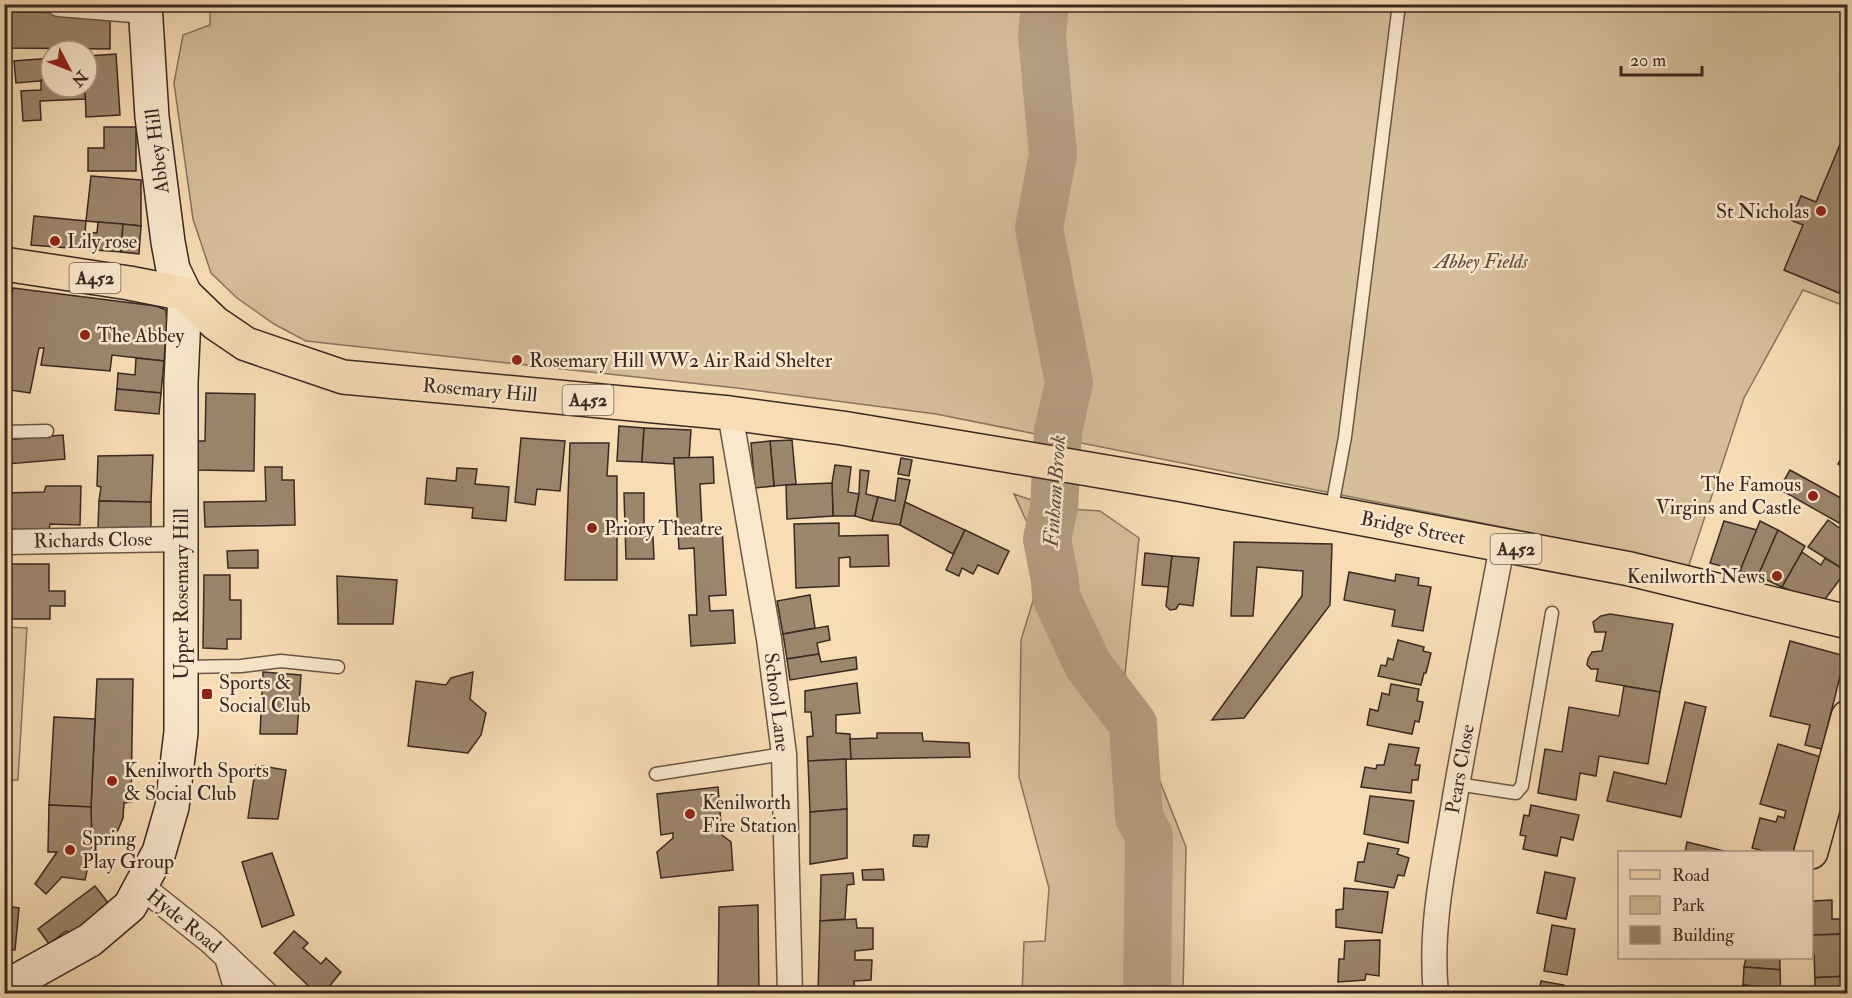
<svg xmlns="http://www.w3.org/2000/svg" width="1852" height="998" font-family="'IM FELL Double Pica',serif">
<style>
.green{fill:#d7be9b;stroke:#88745f;stroke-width:1.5}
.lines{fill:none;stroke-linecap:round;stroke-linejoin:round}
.river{stroke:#b69f83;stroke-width:48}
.building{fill:#9c866e;stroke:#392923;stroke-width:1.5}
.lane-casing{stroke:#685647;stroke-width:15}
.street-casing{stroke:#685647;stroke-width:27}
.secondary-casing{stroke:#392923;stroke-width:36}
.primary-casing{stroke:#392923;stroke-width:36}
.lane{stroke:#fae8ce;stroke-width:12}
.street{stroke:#fae8ce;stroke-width:24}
.secondary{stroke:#fae8ce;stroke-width:33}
.primary{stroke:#f7dcb4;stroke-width:33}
.poi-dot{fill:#8f2418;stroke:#fae8ce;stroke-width:2}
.labels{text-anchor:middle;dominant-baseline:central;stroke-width:5;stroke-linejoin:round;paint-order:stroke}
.shield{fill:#fae8ce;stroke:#736256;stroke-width:1.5}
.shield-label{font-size:18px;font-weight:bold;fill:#392923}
.street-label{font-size:20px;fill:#392923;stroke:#fae8ce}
.poi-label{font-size:20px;fill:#392923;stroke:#fae8ce;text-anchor:start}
.park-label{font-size:20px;font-style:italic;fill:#604e41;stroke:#fae8ce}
.water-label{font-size:21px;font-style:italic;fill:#5e4c40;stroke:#fae8ce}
</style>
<rect width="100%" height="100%" fill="#f7dcb4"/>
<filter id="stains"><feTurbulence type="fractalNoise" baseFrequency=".00333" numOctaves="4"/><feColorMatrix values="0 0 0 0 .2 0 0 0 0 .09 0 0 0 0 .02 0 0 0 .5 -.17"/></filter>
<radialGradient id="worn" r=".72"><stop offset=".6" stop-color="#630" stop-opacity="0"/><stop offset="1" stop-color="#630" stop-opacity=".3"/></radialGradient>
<!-- green -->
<g class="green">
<path d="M210 4 1847 5V293L1842 305 1803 290 1744 398 1688 568 1632 553 936 414 737 388 306 341 274 324 237 298 211 273 193 219 174 83 183 35 210 25Z"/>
<path d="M1014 494 1055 508 1100 511 1139 538 1125 674 1139 710 1159 779 1186 847 1183 993H1022L1024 942 1045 941 1049 888 1019 777 1021 640 1036 591V542Z"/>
<path d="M5 627 27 628 18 780H5Z"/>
</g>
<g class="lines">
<!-- river -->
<path class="river" d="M1045 4 1042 36 1053 154 1039 228 1069 383 1058 431 1054 508 1047 539 1055 581 1056 597 1088 665 1133 724 1139 817 1149 836 1147 994"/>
</g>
<!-- building -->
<g class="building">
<path d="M4 12 110 13V49L4 48Z"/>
<path d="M116 54 120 115 86 117 85 87H87V56Z"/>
<path d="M51 58V80L16 83 14 61Z"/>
<path d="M41 80H51V87H85V99L40 101 41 120 23 121 21 91 41 90Z"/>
<path d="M104 127H136V171H88V148H104Z"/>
<path d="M1844 135 1848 136V275L1839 293 1784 270 1803 225 1791 220 1801 196 1816 202Z"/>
<path d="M91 176 141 180V226L86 221Z"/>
<path d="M34 216 86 221 85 232 97 233 98 222 123 224 121 252 31 245Z"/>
<path d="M123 224 141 226 139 254 121 252Z"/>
<path d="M13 288 156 306 166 310 167 323 164 361 112 355 110 371 41 365 44 348H39L30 393 4 389V296L11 297Z"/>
<path d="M136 358 164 361 161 393 117 389 118 373 135 375Z"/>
<path d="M117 389 161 393 159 414 115 410Z"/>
<path d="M206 393 255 394 254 471 195 470 196 441H205Z"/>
<path d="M619 426 644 428 642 462 617 461Z"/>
<path d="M644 428 691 430 689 459 674 458V464L642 462Z"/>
<path d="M63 435 65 459 7 464 6 440Z"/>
<path d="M521 438 565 441 560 491 537 489 535 505 515 502Z"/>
<path d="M792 440 796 484 774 486 770 441Z"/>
<path d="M770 441 774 486 755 488 751 443Z"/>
<path d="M570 443H609L607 476H617V580H565Z"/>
<path d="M1848 446V470L1838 464Z"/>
<path d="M153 455 151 502 99 501 101 487 97 486 98 456Z"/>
<path d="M713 457 714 483 700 484 702 528 722 527 726 595 709 596 710 611 733 610 735 643 691 646 689 615H697L694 548 679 549 674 458Z"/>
<path d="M901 458 912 460 909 476 898 474Z"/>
<path d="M835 465 851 467 848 492 859 494 855 516H833L832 483Z"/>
<path d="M265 467H282V480H294L295 525 205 527 204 502 266 501Z"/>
<path d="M457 468 477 469 475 484 509 487 506 521 472 518 473 508 425 504 427 478 456 481Z"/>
<path d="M860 470 869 471 866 494 878 497 872 521 855 516 859 494Z"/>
<path d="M1790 470 1848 502V528L1779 489Z"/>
<path d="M898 478 910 480 900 525 872 521 878 497 895 501Z"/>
<path d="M832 483 833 516 787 519 786 485Z"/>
<path d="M46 486H81L80 525 50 524 49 530 4 529V493L44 492Z"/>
<path d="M624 493H644V537H653L654 559H626Z"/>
<path d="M99 501 151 502V527L98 528Z"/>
<path d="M905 502 965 530 953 554 900 525Z"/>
<path d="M1828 520 1844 531 1848 528V567L1846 571 1808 547Z"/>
<path d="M1724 521 1757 530 1740 571 1710 563Z"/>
<path d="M1760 521 1778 530 1758 576 1740 571Z"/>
<path d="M839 523V536L888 535 889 566 850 567V557L839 558V586L796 588 794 524Z"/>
<path d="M965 530 1009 551 998 574 978 565 973 574 962 568 959 576 946 570Z"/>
<path d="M1778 530 1805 546 1782 587 1758 576Z"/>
<path d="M1234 542 1332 544 1330 605 1244 718 1212 720 1302 596 1303 571 1257 567 1253 616H1231Z"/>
<path d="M258 550V568H228L227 551Z"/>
<path d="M1802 552 1821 565 1825 558 1846 571 1826 598 1818 602 1782 587Z"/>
<path d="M1145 553 1172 556 1169 587 1142 585Z"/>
<path d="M1172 556 1199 558 1193 606 1179 604 1176 609 1170 610 1166 606Z"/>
<path d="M8 564H49V591H65V606H50V619H8Z"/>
<path d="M1349 572 1395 581 1396 574 1419 578 1418 585 1431 587 1423 631 1392 626 1395 610 1344 600Z"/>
<path d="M204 575H230V600H241V639H227V649L203 648Z"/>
<path d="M337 576 397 580 393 624H338Z"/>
<path d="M810 595 815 628 783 634 777 601Z"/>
<path d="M1610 614 1673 624 1660 692 1596 681 1598 669H1591L1587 665 1588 659 1592 652 1602 651 1606 632H1595L1593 622 1601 616Z"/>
<path d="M828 626 830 640 817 643 819 654 787 659 783 634Z"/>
<path d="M1398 640 1424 647 1423 651 1431 653 1426 673H1424L1421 685 1378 676 1381 665 1386 666 1388 658 1393 660Z"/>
<path d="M1790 641 1845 656 1822 749 1805 745 1810 725 1770 716Z"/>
<path d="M819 654 821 662 856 657 857 669 790 680 787 659Z"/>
<path d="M263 672 301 675 297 734H260Z"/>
<path d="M473 672 470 699 486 713 481 735 468 753 408 746 416 681 446 685 451 678Z"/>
<path d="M97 679H133L131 802 124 803 123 818 118 830 106 841 92 847 91 807Z"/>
<path d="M857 683 860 713 836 715V733L850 734 851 759 808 761 807 737 813 736 811 712H805V691Z"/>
<path d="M1391 684 1419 689 1417 701 1423 702 1419 722 1415 721 1412 734 1367 725 1370 709 1378 711 1382 693 1389 695Z"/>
<path d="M1624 686 1660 692 1648 764 1599 756 1596 776 1580 773 1576 800 1538 793 1545 749 1562 752 1569 707 1619 716Z"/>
<path d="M1685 702 1706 707 1681 817 1607 801 1614 772 1666 784Z"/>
<path d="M54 717 95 719 91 807 49 805Z"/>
<path d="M877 733H922L923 741 969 743 970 757 851 759 850 739 877 738Z"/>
<path d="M1389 744 1419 748 1415 765H1420L1418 780H1412L1411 793 1361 787 1365 767 1376 769 1377 765H1384Z"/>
<path d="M1778 744 1821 757 1793 852H1767L1752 848 1760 818 1776 822 1778 816 1784 818 1786 811 1760 804Z"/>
<path d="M846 759 847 809 810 812 808 761Z"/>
<path d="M256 765 286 770 278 819 248 818Z"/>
<path d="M718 787 722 835 731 842 733 870 661 878 657 852 673 838V833L661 835 657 794Z"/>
<path d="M1370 796 1414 801 1408 843 1364 834Z"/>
<path d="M49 805 91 807 92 847 85 880 62 877 46 894 35 884 57 852H48Z"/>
<path d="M1531 805 1579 815 1573 840 1561 837 1557 856 1523 849 1526 836 1520 835 1524 815 1529 816Z"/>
<path d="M847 809V858L810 864V812Z"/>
<path d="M914 835H929L927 847 913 846Z"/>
<path d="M1687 842 1728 852H1685Z"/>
<path d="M1368 843 1399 849 1397 854 1409 858 1404 876 1398 875 1394 888 1355 881 1358 862H1364Z"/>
<path d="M272 853 294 915 262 927 242 862Z"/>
<path d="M883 869 884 880H863L862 870Z"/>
<path d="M1545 872 1575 878 1566 919 1537 913Z"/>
<path d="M853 873 854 884 847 885 845 919 820 921 821 875Z"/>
<path d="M95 886 110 905 70 935 66 931 49 944 38 929Z"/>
<path d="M1344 888 1388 892 1382 933 1336 927V910L1343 909Z"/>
<path d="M1832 900V919H1848V934L1812 935V901Z"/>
<path d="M758 905 759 994H718L719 907Z"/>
<path d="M4 906 19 908 15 950 4 949Z"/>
<path d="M856 919 857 928H873V949L855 951V960H872L871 980 854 981 855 991H873V994H818L820 921Z"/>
<path d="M1552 925 1575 929 1567 975 1544 971Z"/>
<path d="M294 931 308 943 303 948 321 964 326 958 341 972 323 994H317L274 953Z"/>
<path d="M1848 934V976L1808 978 1812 958V935Z"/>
<path d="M1380 940 1379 976 1366 974 1365 980 1338 982 1339 959H1344L1345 941Z"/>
<path d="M1746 958H1784L1785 970 1744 967Z"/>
<path d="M1744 967 1785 970 1784 989 1743 985Z"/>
<path d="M1848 976V994H1809L1808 978Z"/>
<path d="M1541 981 1564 985 1563 994H1538Z"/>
<path d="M1743 985 1784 989V994H1741Z"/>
</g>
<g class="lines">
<!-- lane casing -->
<g class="lane-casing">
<g id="lane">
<path d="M4 432 47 431"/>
<path d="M1334 496 1345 437 1399 4"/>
<path d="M184 667 241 666 281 661 338 667"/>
<path d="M656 774 784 754"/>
<path d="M1457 784 1516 793 1522 786 1552 613"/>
</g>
</g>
<!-- street casing -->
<g class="street-casing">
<g id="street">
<path d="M59 4 145 11"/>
<path d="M730 413 769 639 784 754 790 994"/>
<path d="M4 542 182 539"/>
<path d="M141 886 210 941 227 957 238 994"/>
<path d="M227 957 266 994"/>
<path d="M1436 994C1430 935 1441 878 1451 821 1466 729 1485 638 1502 546"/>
</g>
</g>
<!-- secondary casing -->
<g class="secondary-casing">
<path id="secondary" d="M4 988 90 940 130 906 159 852 172 807 181 732V382L185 294 173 269 168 242 152 117 145 4"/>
</g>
<!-- primary casing -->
<g class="primary-casing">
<g id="primary">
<path d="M4 264 129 283 185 294 215 323 246 344 343 377 730 413 842 428 1011 456 1183 485 1630 569 1848 622"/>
<path d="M1811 852 1848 717"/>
<path d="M1797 958 1798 994"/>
</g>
</g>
<!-- lane -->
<use href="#lane" class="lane"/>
<!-- street -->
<use href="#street" class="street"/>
<!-- secondary -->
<use href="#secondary" class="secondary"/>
<!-- primary -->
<use href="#primary" class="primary"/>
</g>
<!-- markers -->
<g class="poi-dot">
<circle cx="1821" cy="211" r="6"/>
<circle cx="55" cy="241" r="6"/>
<circle cx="85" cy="335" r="6"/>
<circle cx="517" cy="360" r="6"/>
<circle cx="1813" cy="496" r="6"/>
<circle cx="592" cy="528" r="6"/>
<circle cx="1777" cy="576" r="6"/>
<rect x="201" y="688" width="12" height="12" rx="3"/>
<circle cx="112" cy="781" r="6"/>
<circle cx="690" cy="814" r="6"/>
<circle cx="70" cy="850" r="6"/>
</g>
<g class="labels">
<!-- shield labels -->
<g class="shield">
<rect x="69.5" y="263" width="51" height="30" rx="4.5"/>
<rect x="562.5" y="385" width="51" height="30" rx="4.5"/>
<rect x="1490.5" y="534" width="51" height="30" rx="4.5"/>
</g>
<g class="shield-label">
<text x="95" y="278">A452</text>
<text x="588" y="400">A452</text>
<text x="1516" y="549">A452</text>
</g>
<!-- street labels -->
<g class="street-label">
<text transform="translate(157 151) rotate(-97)">Abbey Hill</text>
<text transform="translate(480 390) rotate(5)">Rosemary Hill</text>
<text transform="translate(1413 528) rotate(11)">Bridge Street</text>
<text transform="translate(93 540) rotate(-1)">Richards Close</text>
<text transform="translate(181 594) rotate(-90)">Upper Rosemary Hill</text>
<text transform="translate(777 702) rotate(83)">School Lane</text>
<text transform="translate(1460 769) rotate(-80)">Pears Close</text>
<text transform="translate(184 921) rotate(39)">Hyde Road</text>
</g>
<!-- poi labels -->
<g class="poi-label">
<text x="1809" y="211" text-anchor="end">St Nicholas</text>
<text x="67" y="241">Lily rose</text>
<text x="97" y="335">The Abbey</text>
<text x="529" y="360">Rosemary Hill WW2 Air Raid Shelter</text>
<text x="1801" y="484" text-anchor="end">The Famous<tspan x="1801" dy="23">Virgins and Castle</tspan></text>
<text x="604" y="528">Priory Theatre</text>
<text x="1765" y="576" text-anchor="end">Kenilworth News</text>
<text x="219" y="682">Sports &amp;<tspan x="219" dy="23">Social Club</tspan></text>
<text x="124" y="770">Kenilworth Sports<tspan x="124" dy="23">&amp; Social Club</tspan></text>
<text x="702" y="802">Kenilworth<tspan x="702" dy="23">Fire Station</tspan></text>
<text x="82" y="838">Spring<tspan x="82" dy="23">Play Group</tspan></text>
</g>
<!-- park labels -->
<g class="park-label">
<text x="1481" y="261">Abbey Fields</text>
</g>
<!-- water labels -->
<g class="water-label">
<text transform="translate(1055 491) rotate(-86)">Finham Brook</text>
</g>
</g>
<!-- margin -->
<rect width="1852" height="998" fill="none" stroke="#f7dcb4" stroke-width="24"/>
<rect x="6" y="6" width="1840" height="986" fill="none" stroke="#392923" stroke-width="3"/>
<rect x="12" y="12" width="1828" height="974" fill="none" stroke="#392923" stroke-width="1.5"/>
<!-- legend -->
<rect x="1618" y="851" width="195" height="108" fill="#fae8ce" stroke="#ad9c8a" stroke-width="1.5"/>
<rect x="1630" y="870" width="30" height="9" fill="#f7dcb4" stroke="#ad9c8a" stroke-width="1.5"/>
<text x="1672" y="881" font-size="18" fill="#392923">Road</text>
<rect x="1630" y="896" width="30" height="18" fill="#d7be9b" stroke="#ad9c8a" stroke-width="1.5"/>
<text x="1672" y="911" font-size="18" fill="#392923">Park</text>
<rect x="1630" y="926" width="30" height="18" fill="#9c866e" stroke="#ad9c8a" stroke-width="1.5"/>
<text x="1672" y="941" font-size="18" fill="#392923">Building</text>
<!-- north arrow -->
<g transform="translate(69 69) rotate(132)"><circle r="28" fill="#fae8ce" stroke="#ad9c8a" stroke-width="1.5"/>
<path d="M0-4.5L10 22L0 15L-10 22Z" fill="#8f2418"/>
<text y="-9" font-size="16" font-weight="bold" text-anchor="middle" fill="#392923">N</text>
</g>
<!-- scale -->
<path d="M1621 66v9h81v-9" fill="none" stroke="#392923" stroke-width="3"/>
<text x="1630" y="66" font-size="18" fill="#392923" stroke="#fae8ce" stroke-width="4.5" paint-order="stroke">20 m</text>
<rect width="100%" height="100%" filter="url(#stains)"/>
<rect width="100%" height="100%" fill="url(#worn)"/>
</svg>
